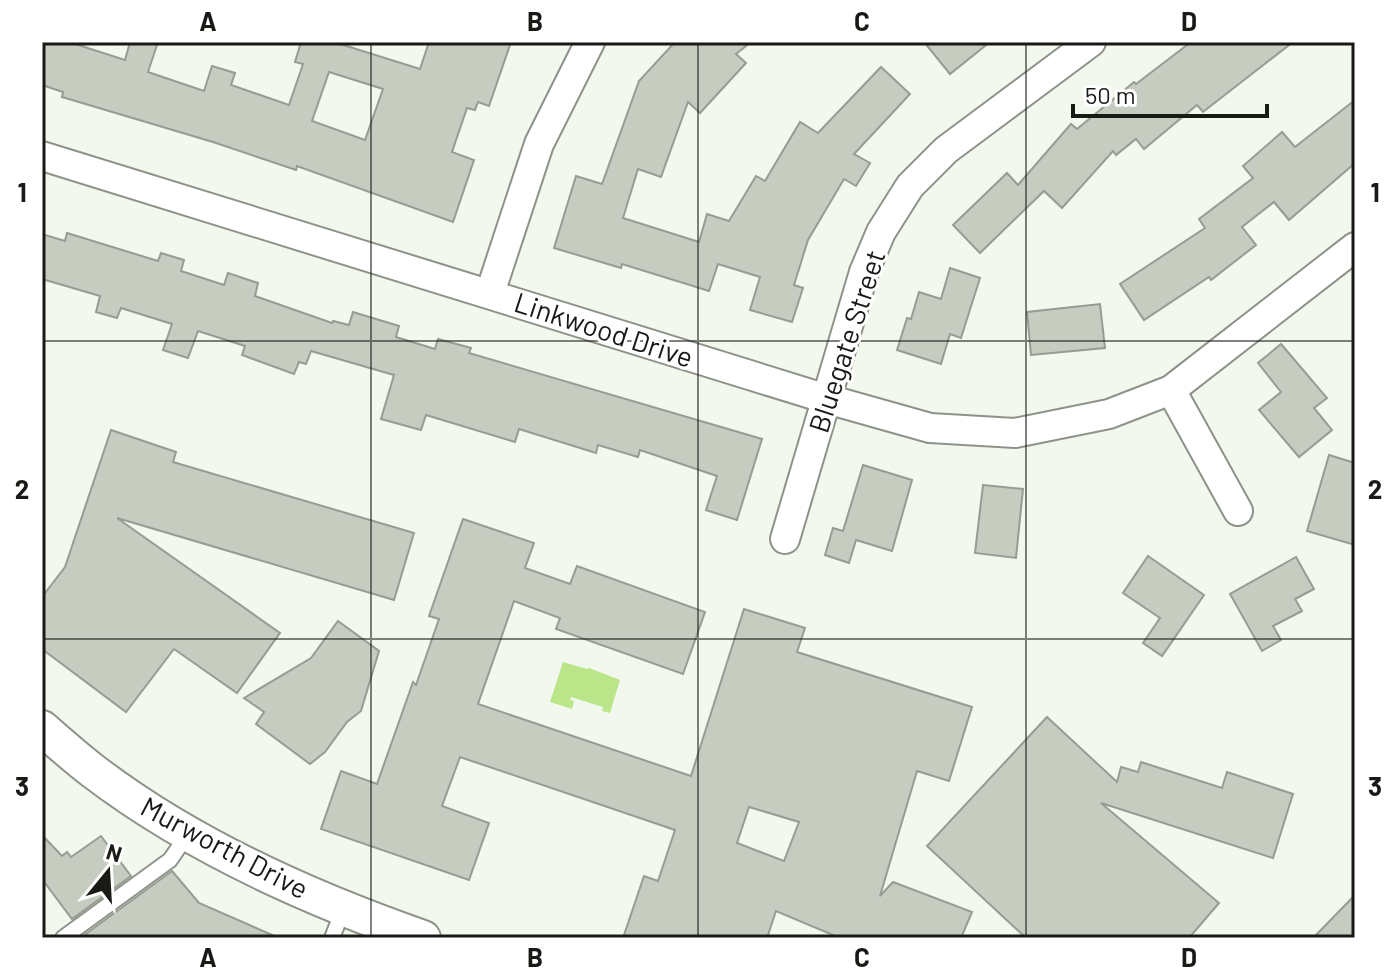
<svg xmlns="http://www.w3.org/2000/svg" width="1397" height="980" font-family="Barlow,sans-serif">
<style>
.water{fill:#bae588}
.building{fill:#c7ccc1;stroke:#979c92;stroke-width:2;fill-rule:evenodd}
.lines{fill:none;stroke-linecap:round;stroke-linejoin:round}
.service-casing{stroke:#8e9389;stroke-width:18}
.minor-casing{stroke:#8e9389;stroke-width:32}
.tertiary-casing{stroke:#8e9389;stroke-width:38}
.service{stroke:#fff;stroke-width:14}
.minor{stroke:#fff;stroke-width:28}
.tertiary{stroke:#fff;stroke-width:34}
.grid{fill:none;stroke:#181a16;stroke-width:2;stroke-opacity:0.55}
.labels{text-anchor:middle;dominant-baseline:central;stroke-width:6;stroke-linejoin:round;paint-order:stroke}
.street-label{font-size:28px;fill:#181a16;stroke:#fff}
.neatline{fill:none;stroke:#181a16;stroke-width:3}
.grid-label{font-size:26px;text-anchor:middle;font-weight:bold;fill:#181a16}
</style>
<rect width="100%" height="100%" fill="#f2f8ed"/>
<!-- water -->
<path class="water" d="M563 662 587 669 589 668 620 680 610 713 602 711 603 707 571 697 570 700 574 701 572 709 550 702Z"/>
<!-- building -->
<g class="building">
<path d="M42 42H69L125 60 130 42H158L148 72 204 91 212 66 235 73 231 85 289 105 303 64 295 62 301 42H334L420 69 429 42H511L489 106 478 102 475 110 467 108 452 152 474 160 453 222 297 166 296 170 213 142 62 97 63 92 42 85ZM329 72 383 89 365 140 312 121Z"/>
<path d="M675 42H751L736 54 746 63 700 113 688 102 661 177 638 169 623 218 699 242 707 214 729 221 756 176 765 181 800 122 818 133 881 67 910 94 854 154 870 163 856 186 844 179 808 240 794 285 803 288 792 322 750 310 760 277 718 264 709 291 622 264 621 268 554 248 576 176 602 184 639 81Z"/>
<path d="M924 42H990L950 74Z"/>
<path d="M1191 42H1293L1203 112 1197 105 1144 149 1136 139 1116 155 1113 151 1062 208 1044 191 980 253 953 225 1007 173 1018 185 1071 124 1077 129 1134 82 1136 84Z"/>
<path d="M1355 100V163L1289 220 1274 202 1242 227 1256 245 1211 280 1209 277 1144 320 1120 284 1205 228 1199 219 1253 178 1243 166 1282 132 1295 147Z"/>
<path d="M67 233 158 261 161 253 184 260 181 271 224 285 228 273 258 283 255 296 332 323 333 321 349 325 353 312 399 326 396 337 435 349 438 339 471 348 469 353 762 439 737 520 706 510 717 476 640 450 638 457 598 445 596 453 519 429 515 442 426 415 421 430 381 419 394 375 311 351 306 364 299 362 294 374 242 355 245 346 198 331 188 358 163 350 172 324 121 308 117 318 96 312 100 296 42 279V234L65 241Z"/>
<path d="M950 268 980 278 961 338 950 334 941 364 897 350 907 318 911 319 919 292 941 299Z"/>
<path d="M1100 304 1105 348 1031 355 1027 312Z"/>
<path d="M1281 344 1327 398 1314 408 1332 430 1299 457 1259 410 1281 392 1258 363Z"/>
<path d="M111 430 176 452 173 462 414 533 394 600 117 518 280 633 237 693 174 649 126 712 42 649V597L65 567Z"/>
<path d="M1329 455 1355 463V545L1307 531Z"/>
<path d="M863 465 912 480 892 551 856 540 849 563 825 555 833 528 843 531Z"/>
<path d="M983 485 1023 489 1016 558 975 553Z"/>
<path d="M463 519 534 543 525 568 570 584 577 566 705 612 683 674 556 629 560 618 514 601 478 704 691 776 744 609 805 628 797 652 972 707 949 781 917 771 880 896 893 882 972 912 961 938H840L776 911 767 938H623L644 876 658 881 675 830 460 757 442 806 489 823 469 880 321 829 341 771 377 784 413 682 416 685 439 619 429 616ZM749 807 799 822 784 861 737 843Z"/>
<path d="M1148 556 1204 595 1162 656 1143 643 1160 618 1123 593Z"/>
<path d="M1296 557 1314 589 1295 599 1302 611 1273 626 1281 640 1262 651 1230 594Z"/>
<path d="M338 621 379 651 361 711 347 722 325 752 310 764 256 724 264 712 244 698 311 658Z"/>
<path d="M1047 717 1117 782 1121 767 1138 772 1141 762 1222 788 1227 772 1293 794 1273 858 1101 803 1219 903 1189 938H1026L927 846Z"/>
<path d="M42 835 62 856 67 852 71 857 101 836 131 876 72 919 42 879Z"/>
<path d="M172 871 199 903 279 938H85L83 936Z"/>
<path d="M1355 895V938H1313Z"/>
</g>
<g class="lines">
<!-- service casing -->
<g class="service-casing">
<g id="service">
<path d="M63 938 170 860 188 834"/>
<path d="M332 938 343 910"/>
</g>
</g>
<!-- minor casing -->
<g class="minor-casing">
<g id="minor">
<path d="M42 156 827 399 930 428 1015 433 1109 414 1171 390 1355 247"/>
<path d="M490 293 539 144 590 42"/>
<path d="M1171 390 1238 511"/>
<path d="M785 539 864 272 881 232 910 186 946 150 1091 42"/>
</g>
</g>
<!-- tertiary casing -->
<g class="tertiary-casing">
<path id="tertiary" d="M42 728C59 743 76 758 93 771 191 846 308 898 423 938"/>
</g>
<!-- service -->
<use href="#service" class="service"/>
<!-- minor -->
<use href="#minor" class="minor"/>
<!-- tertiary -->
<use href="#tertiary" class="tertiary"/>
</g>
<!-- grid -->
<path class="grid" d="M371 42V938M698 42V938M1026 42V938M42 341H1355M42 639H1355"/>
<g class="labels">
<!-- street labels -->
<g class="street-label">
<text transform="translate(604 329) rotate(18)">Linkwood Drive</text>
<text transform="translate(846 341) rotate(-72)">Bluegate Street</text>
<text transform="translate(225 847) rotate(28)">Murworth Drive</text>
</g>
</g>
<!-- border -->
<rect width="1397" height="980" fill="none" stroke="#ffffff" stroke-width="88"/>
<!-- north arrow -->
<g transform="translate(108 872) rotate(18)" stroke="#ffffff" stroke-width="6" paint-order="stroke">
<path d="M0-6L14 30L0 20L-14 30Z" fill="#181a16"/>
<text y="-12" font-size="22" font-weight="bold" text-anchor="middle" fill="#181a16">N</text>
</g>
<!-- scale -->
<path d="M1073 104v12h194v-12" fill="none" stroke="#181a16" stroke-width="4"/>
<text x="1085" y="104" font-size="24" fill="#181a16" stroke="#ffffff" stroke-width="6" paint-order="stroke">50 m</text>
<rect x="44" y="44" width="1309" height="892" class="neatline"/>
<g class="grid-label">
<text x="208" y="31">A</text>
<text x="535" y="31">B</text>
<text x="862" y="31">C</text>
<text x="1189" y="31">D</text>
<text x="22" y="202">1</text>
<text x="1375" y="202">1</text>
<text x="22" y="499">2</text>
<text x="1375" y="499">2</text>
<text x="22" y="796">3</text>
<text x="1375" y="796">3</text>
<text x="208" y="967">A</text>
<text x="535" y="967">B</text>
<text x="862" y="967">C</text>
<text x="1189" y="967">D</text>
</g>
</svg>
